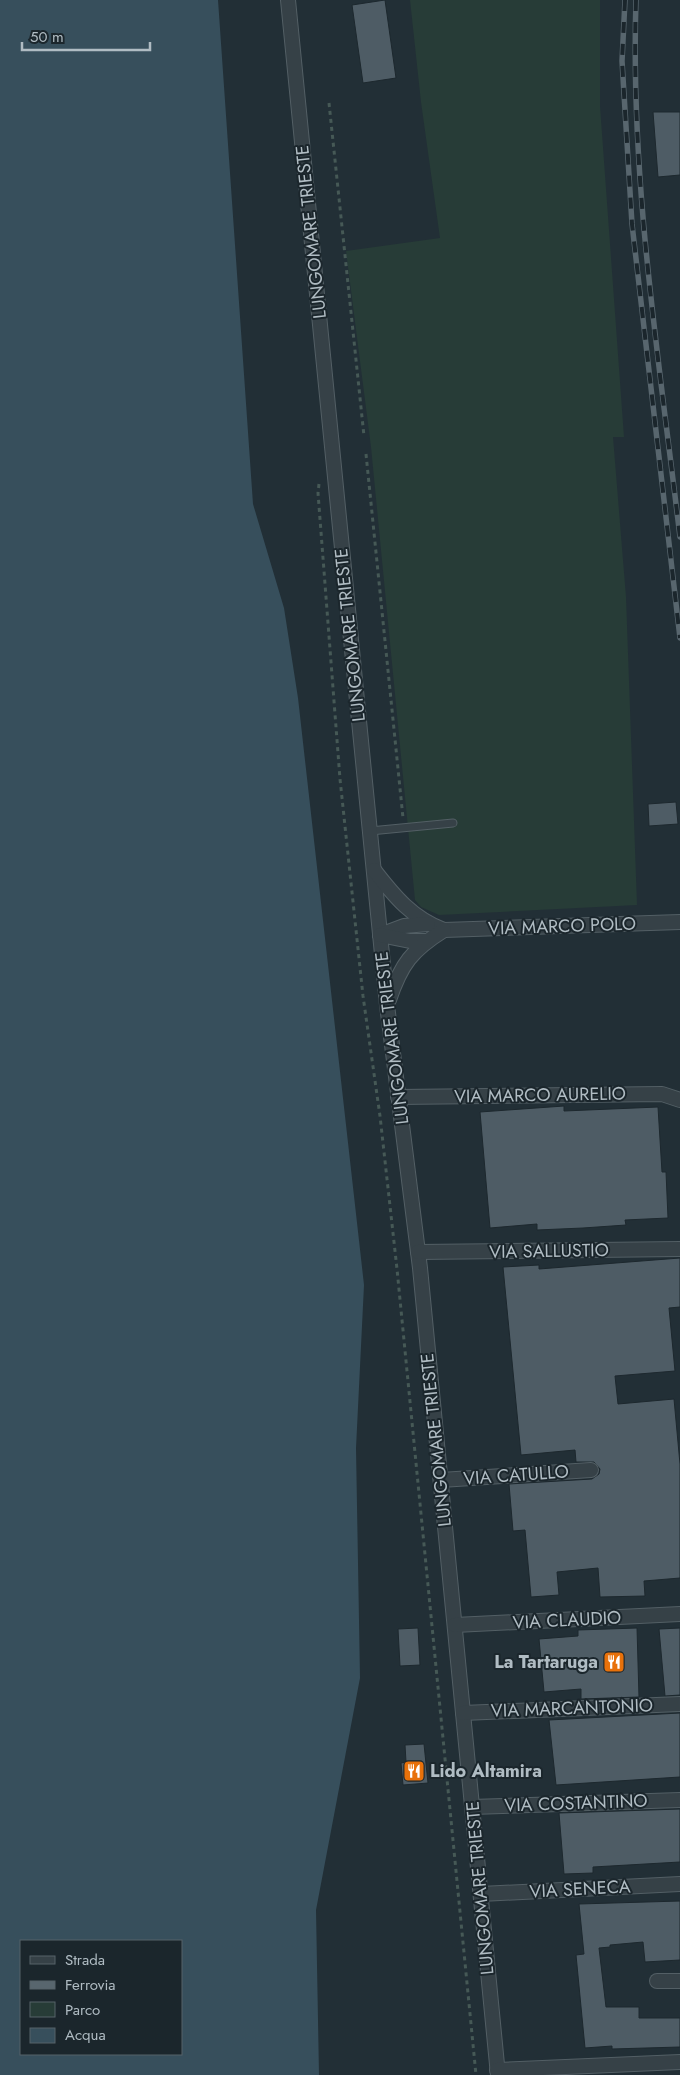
<svg xmlns="http://www.w3.org/2000/svg" width="680" height="2075" font-family="Jost,sans-serif">
<style>
.green{fill:#273c37}
.water{fill:#374f5c;fill-rule:evenodd}
.building{fill:#4e5c65;stroke:#1d282e}
.lines{fill:none;stroke-linecap:round;stroke-linejoin:round}
.service-casing{stroke:#535f65;stroke-width:9}
.minor-casing{stroke:#535f65;stroke-width:16}
.path{stroke:#465956;stroke-width:3;stroke-dasharray:4 4;stroke-linecap:butt}
.service{stroke:#364147;stroke-width:7}
.minor{stroke:#364147;stroke-width:14}
.rail-casing{stroke:#58666e;stroke-width:5.5}
.rail{stroke:#1b262c;stroke-width:4;stroke-dasharray:11;stroke-linecap:butt}
.labels{text-anchor:middle;dominant-baseline:central;stroke-width:4;stroke-linejoin:round;paint-order:stroke}
.street-label{font-size:18px;fill:#b0bcc3;stroke:#1b262c}
.poi-label{font-size:18px;font-weight:bold;fill:#b0bcc3;stroke:#1b262c;text-anchor:end}
</style>
<rect width="100%" height="100%" fill="#222f36"/>
<!-- green -->
<path class="green" d="M410 0H600V106L624 437H613L626 597 637 905 439 915 421 907 415 900 371 447 346 251 440 238 421 102Z"/>
<!-- water -->
<path class="water" d="M0 0H218L253 504 284 608 298 698 364 1285 356 1448 360 1678 316 1910 319 2075H0ZM21 1941H181V2054H21Z"/>
<!-- building -->
<g class="building">
<path d="M385 0 396 78 363 83 352 5Z"/>
<path d="M653 112H680V175L658 177Z"/>
<path d="M676 802 678 824 649 826 648 804Z"/>
<path d="M564 1106V1111L658 1107 662 1172H666L668 1218 625 1220 626 1225 583 1228 537 1230V1224L490 1228 480 1112Z"/>
<path d="M680 1258V1307L669 1308 675 1371 615 1376 618 1404 674 1399 680 1464V1578L644 1581 645 1596 600 1597 598 1568 557 1572 559 1595 531 1597 525 1530 513 1531 509 1484 592 1479 599 1474 600 1469 594 1462H576L575 1450 521 1455 503 1267 539 1265V1269Z"/>
<path d="M418 1628 420 1665 400 1666 398 1629Z"/>
<path d="M637 1628 639 1697 581 1699V1689L544 1692 539 1639 578 1636V1630Z"/>
<path d="M680 1628V1695L665 1696 659 1629Z"/>
<path d="M680 1713V1777L556 1785 549 1720Z"/>
<path d="M424 1744 428 1783 403 1785 401 1763 406 1762 405 1745Z"/>
<path d="M680 1809V1862L593 1867V1873L564 1874 559 1813Z"/>
<path d="M680 1901V1960L645 1962 643 1942 610 1945V1947L599 1948 606 2007H639V2018H680V2047L612 2049V2046L585 2048 576 1955 584 1954 579 1904Z"/>
</g>
<g class="lines">
<!-- service casing -->
<g class="service-casing">
<path id="service" d="M370 831 453 823"/>
</g>
<!-- minor casing -->
<g class="minor-casing">
<g id="minor">
<path d="M288 0 387 1005 420 1268 498 2075"/>
<path d="M374 870C394 896 413 919 444 930L680 922"/>
<path d="M380 935 404 926 428 924"/>
<path d="M380 935 410 941H427"/>
<path d="M389 1000C401 964 412 950 444 930"/>
<path d="M398 1097 662 1094 680 1100"/>
<path d="M418 1252 680 1249"/>
<path d="M441 1480 591 1470"/>
<path d="M455 1625 680 1614"/>
<path d="M463 1713 680 1704"/>
<path d="M472 1807 680 1800"/>
<path d="M481 1894 680 1884"/>
<path d="M657 1981H680"/>
<path d="M497 2070 680 2062"/>
</g>
</g>
<!-- path -->
<g class="path">
<path d="M329 103 364 436"/>
<path d="M366 454 403 818"/>
<path d="M319 484 318 493 340 779 363 996 380 1116 397 1269 476 2075"/>
</g>
<!-- service -->
<use href="#service" class="service"/>
<!-- minor -->
<use href="#minor" class="minor"/>
<!-- rail casing -->
<g class="rail-casing">
<g id="rail">
<path d="M625 0 622 61 632 224 680 638"/>
<path d="M636 0C630 180 659 359 680 537"/>
</g>
</g>
<!-- rail -->
<use href="#rail" class="rail"/>
</g>
<!-- icons -->
<defs>
<g id="restaurant-square" transform="scale(1.125)"><rect x="-9" y="-9" width="18" height="18" rx="4" fill="#e8710a" stroke="#1b262c"/><path d="M-5-6h1v4h1v-4h1v4h1v-4h1v5L-1.5 .5V6h-2V.5L-5-1ZM5-6V6H3V1.5H1.5Q1.5-4 5-6Z" fill="#fff"/></g>
</defs>
<g fill-rule="evenodd">
<use href="#restaurant-square" x="614" y="1662"/>
<use href="#restaurant-square" x="414" y="1771"/>
</g>
<g class="labels">
<!-- street labels -->
<g class="street-label">
<text transform="translate(311 232) rotate(-96)">LUNGOMARE TRIESTE</text>
<text transform="translate(350 635) rotate(-96)">LUNGOMARE TRIESTE</text>
<text transform="translate(562 926) rotate(-2)">VIA MARCO POLO</text>
<text transform="translate(392 1038) rotate(-97)">LUNGOMARE TRIESTE</text>
<text transform="translate(540 1095) rotate(-1)">VIA MARCO AURELIO</text>
<text transform="translate(549 1251) rotate(-1)">VIA SALLUSTIO</text>
<text transform="translate(436 1440) rotate(-96)">LUNGOMARE TRIESTE</text>
<text transform="translate(516 1475) rotate(-4)">VIA CATULLO</text>
<text transform="translate(567 1620) rotate(-3)">VIA CLAUDIO</text>
<text transform="translate(572 1708) rotate(-2)">VIA MARCANTONIO</text>
<text transform="translate(576 1803) rotate(-2)">VIA COSTANTINO</text>
<text transform="translate(480 1888) rotate(-95)">LUNGOMARE TRIESTE</text>
<text transform="translate(580 1889) rotate(-3)">VIA SENECA</text>
</g>
<!-- poi labels -->
<g class="poi-label">
<text x="598" y="1662">La Tartaruga</text>
<text x="430" y="1771" text-anchor="start">Lido Altamira</text>
</g>
</g>
<!-- legend -->
<rect x="20" y="1940" width="162" height="115" fill="#1b262c" stroke="#576268"/>
<rect x="30" y="1956" width="25" height="8" fill="#364147" stroke="#576268"/>
<text x="65" y="1965" font-size="15" fill="#b0bcc3">Strada</text>
<rect x="30" y="1981" width="25" height="8" fill="#58666e" stroke="#576268"/>
<text x="65" y="1990" font-size="15" fill="#b0bcc3">Ferrovia</text>
<rect x="30" y="2002" width="25" height="15" fill="#273c37" stroke="#576268"/>
<text x="65" y="2015" font-size="15" fill="#b0bcc3">Parco</text>
<rect x="30" y="2028" width="25" height="15" fill="#374f5c" stroke="#576268"/>
<text x="65" y="2040" font-size="15" fill="#b0bcc3">Acqua</text>
<!-- scale -->
<path d="M22 42v8h128v-8" fill="none" stroke="#b0bcc3" stroke-width="2.5"/>
<text x="30" y="42" font-size="15" fill="#b0bcc3" stroke="#1b262c" stroke-width="4" paint-order="stroke">50 m</text>
</svg>
